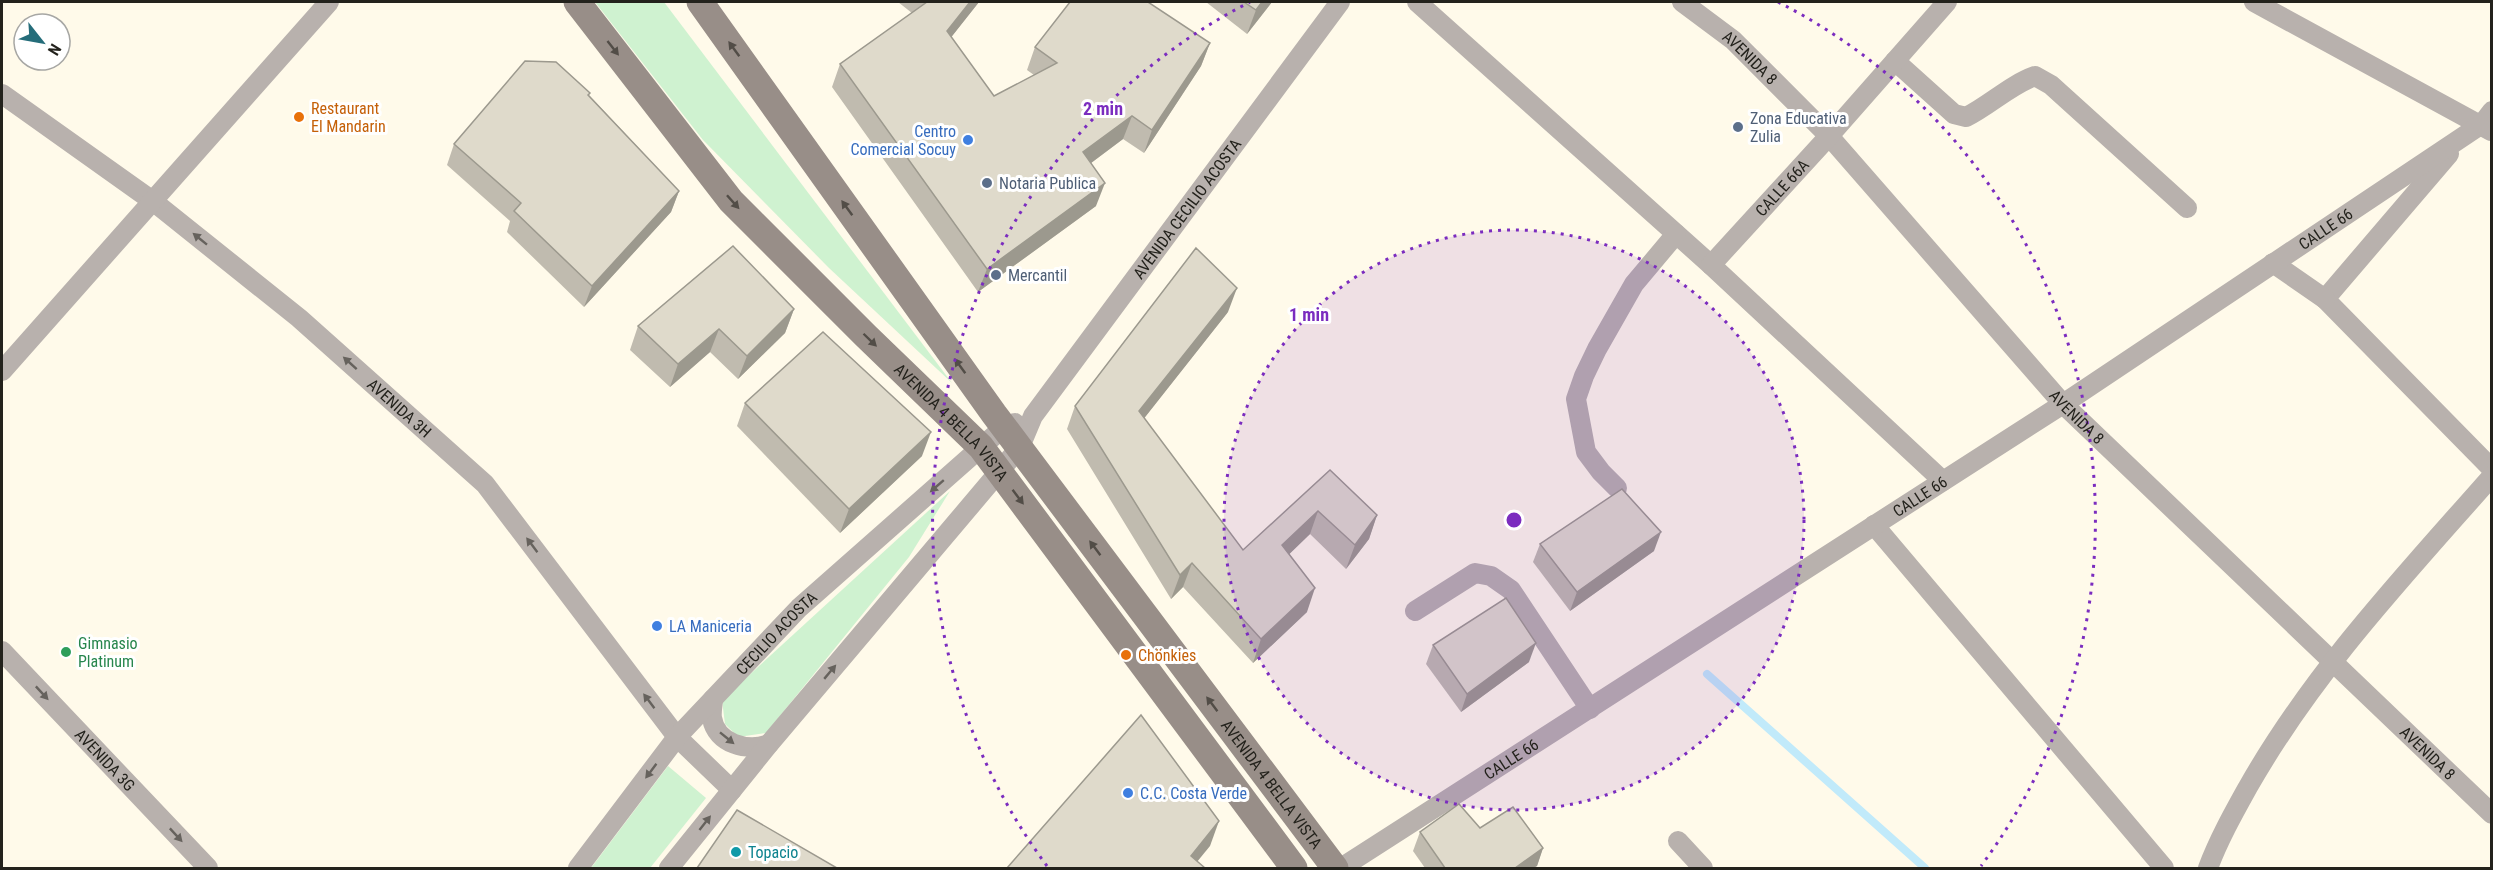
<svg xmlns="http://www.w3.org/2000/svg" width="2493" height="870" font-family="'Roboto Condensed',sans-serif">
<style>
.green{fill:#cff2d0}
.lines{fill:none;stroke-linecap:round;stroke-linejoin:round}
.stream{stroke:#c1eafa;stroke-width:8}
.street{stroke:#b8b1ad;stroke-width:20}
.secondary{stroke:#988e88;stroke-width:27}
.wall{fill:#c0bbaf}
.shaded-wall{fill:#9c998e}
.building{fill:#dfdacb;stroke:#9c998e;stroke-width:1.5}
.oneway{fill:#524d47}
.oneway2{fill:#66625d}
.ring{fill:none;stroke:#7b2cbf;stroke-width:3;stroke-dasharray:3 6}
.food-dot{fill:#e8710a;stroke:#fff;stroke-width:2}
.service-dot{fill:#5c6f8a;stroke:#fff;stroke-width:2}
.shop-dot{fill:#3f7fe0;stroke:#fff;stroke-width:2}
.leisure-dot{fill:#2e9e5b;stroke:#fff;stroke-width:2}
.culture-dot{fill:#0f9aa8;stroke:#fff;stroke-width:2}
.labels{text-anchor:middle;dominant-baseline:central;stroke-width:6;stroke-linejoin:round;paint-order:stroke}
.street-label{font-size:16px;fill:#23221c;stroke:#fff}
.food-label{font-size:16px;fill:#c56008;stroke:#fff;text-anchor:start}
.service-label{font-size:16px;fill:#4e5e75;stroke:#fff;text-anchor:start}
.shop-label{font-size:16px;fill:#366cbe;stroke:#fff;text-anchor:start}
.leisure-label{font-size:16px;fill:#27864d;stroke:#fff;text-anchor:start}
.culture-label{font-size:16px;fill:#0d838f;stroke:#fff;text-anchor:start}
.centre{fill:#7b2cbf;stroke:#fff;stroke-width:3}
.ring-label{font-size:18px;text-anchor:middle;font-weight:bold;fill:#7b2cbf;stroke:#fff;stroke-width:6;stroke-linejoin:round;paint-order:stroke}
</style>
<rect width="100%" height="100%" fill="#fffaea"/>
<!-- green -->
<g class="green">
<path d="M595 2H664L952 383 829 268 703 140Z"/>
<path d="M950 491 909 557 766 733 738 737 725 724 722 700Z"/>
<path d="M668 766 706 798 650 868H591Z"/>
</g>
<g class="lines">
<!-- stream -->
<path class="stream" d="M1707 674 1925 868"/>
<!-- street -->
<g class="street">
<path d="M1417 2 1711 265 1943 481"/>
<path id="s1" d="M1682 2 1733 40 1829 136 2063 404 2492 814"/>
<path d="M2254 2 2491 131"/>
<path d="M1895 61 1954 114 1966 117C1990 105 2010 85 2035 76L2051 85 2187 208"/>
<path id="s2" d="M2 94 154 202 299 318 485 484 677 737 732 790"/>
<path d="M2449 154 2325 299 2492 469"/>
<path d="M2273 263 2325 299"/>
<path id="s3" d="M1711 265 1829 136 1947 2"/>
<path d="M2 371 329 2"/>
<path d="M1617 488 1601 472 1586 452 1576 399 1584 376 1597 349 1634 284 1676 234"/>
<path d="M1874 525 2164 868"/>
<path d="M1415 611 1475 573 1491 576 1511 590 1590 709"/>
<path id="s4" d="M2 651 208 868"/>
<path d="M713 699C713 704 711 712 712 718 716 744 748 752 769 744"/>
<path d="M1678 841 1703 868"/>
<path id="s5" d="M578 868 677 737 799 608 1004 427 1015 423"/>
<path id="s6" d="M669 868 769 744 1020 447 1033 416 1340 2"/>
<path id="s7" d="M1341 868 2063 404 2482 124 2492 111"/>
<path d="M2208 868C2219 839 2233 814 2248 787 2314 671 2405 575 2492 476"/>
</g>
<!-- secondary -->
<g class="secondary">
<path id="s8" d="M577 2 731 201 866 336 981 447 1294 868"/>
<path id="s9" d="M700 2 994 414 1335 868"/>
</g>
</g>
<!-- wall -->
<g class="wall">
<path d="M898 2H979L951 37 994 96 1034 75 1027 70 1035 47 1210 43 1201 66 1144 153 1123 139 1091 163 1096 206 978 292 832 87 840 64 912 13Z"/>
<path d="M1206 2H1272L1247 34Z"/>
<path d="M590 93 589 95 679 191 671 212 584 307 507 232 510 221 447 165 454 144Z"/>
<path d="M794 309 785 333 738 379 710 352 670 387 630 350 638 326Z"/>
<path d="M1228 312 1144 418 1243 550 1330 470 1377 515 1369 539 1346 569 1310 534 1289 554 1307 612 1253 663 1183 587 1171 599 1067 429 1075 406Z"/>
<path d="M745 403 922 456 840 533 737 426Z"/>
<path d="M1540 544 1654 551 1570 611 1533 562Z"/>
<path d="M1433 645 1529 662 1461 712 1426 664Z"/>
<path d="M1420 832 1543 848 1537 866 1533 868H1425L1413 851Z"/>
</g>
<!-- shaded-wall -->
<g class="shaded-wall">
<path d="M970 2H979L938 54 947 31Z"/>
<path d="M1262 2H1272L1247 34 1256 10Z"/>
<path d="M1210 43 1201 66 1144 153 1152 130Z"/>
<path d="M1132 116 1123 139 1075 175 1083 152Z"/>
<path d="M1105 183 1096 206 978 292 987 269Z"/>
<path d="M679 191 671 212 584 307 592 286Z"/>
<path d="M1237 288 1228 312 1131 435 1139 411Z"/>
<path d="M794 309 785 333 738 379 747 356Z"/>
<path d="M719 329 710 352 670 387 678 364Z"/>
<path d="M931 432 922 456 840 533 849 509Z"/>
<path d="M1318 511 1310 534 1274 569 1282 545Z"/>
<path d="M1377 515 1369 539 1346 569 1355 545Z"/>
<path d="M1661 532 1654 551 1570 611 1577 592Z"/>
<path d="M1192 563 1183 587 1171 599 1180 575Z"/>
<path d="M1315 588 1307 612 1253 663 1261 639Z"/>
<path d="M1536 643 1529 662 1461 712 1467 694Z"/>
<path d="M1219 821 1210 846 1192 868 1191 856Z"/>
<path d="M1543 848 1537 866 1533 868H1515Z"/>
</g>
<!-- building -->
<g class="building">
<path d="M927 2H970L947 31 994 96 1057 63 1035 47 1070 2H1148L1210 43 1152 130 1132 116 1083 152 1105 183 987 269 840 64Z"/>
<path d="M1244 2H1262L1256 10Z"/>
<path d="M525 61 556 62 590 93 588 95 679 191 592 286 514 211 521 203 454 144Z"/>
<path d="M733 246 794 309 747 356 719 329 678 364 638 326Z"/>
<path d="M1196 248 1237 288 1139 411 1243 550 1330 470 1377 515 1355 545 1318 511 1282 545 1315 588 1261 639 1192 563 1180 575 1075 406Z"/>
<path d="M823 332 931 432 849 509 745 403Z"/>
<path d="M1622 489 1661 532 1577 592 1540 544Z"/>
<path d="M1506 598 1536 643 1467 694 1433 645Z"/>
<path d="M1141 715 1219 821 1191 856 1205 868H1007Z"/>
<path d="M1459 804 1480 828 1513 807 1543 848 1515 868H1445L1420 832Z"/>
<path d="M737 810 837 868H697Z"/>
</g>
<!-- one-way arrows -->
<defs><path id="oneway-solid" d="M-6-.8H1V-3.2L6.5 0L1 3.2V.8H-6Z" transform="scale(1.5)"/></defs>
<g class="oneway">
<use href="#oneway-solid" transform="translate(613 48) rotate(52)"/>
<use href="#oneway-solid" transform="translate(734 49) rotate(-126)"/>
<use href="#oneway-solid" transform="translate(733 202) rotate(48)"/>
<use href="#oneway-solid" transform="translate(847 208) rotate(-126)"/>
<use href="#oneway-solid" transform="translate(870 340) rotate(44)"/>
<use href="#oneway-solid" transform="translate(960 366) rotate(-126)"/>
<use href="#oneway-solid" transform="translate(1018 497) rotate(53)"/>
<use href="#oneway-solid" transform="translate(1095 548) rotate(-127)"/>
<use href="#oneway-solid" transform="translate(1212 704) rotate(-127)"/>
</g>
<g class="oneway2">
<use href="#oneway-solid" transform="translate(200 239) rotate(-141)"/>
<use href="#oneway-solid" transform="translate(350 363) rotate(-138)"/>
<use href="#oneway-solid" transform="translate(937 486) rotate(139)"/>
<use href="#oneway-solid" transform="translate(532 545) rotate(-127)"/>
<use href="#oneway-solid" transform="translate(830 672) rotate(-50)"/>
<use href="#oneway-solid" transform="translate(42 693) rotate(47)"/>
<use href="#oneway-solid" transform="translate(649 701) rotate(-127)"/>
<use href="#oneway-solid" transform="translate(727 738) rotate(39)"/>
<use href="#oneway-solid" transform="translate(651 771) rotate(127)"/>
<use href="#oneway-solid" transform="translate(705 823) rotate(-52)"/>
<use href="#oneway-solid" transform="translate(176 835) rotate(47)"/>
</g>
<!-- distance rings -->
<circle cx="1514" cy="520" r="290" fill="#7b2cbf" fill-opacity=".12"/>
<g class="ring">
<circle cx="1514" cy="520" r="290"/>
<path d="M1047 866A581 581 0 0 1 1250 2M1778 2A581 581 0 0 1 1981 866"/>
</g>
<!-- markers -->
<g class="food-dot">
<circle cx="299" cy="117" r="6"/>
<circle cx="1126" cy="655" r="6"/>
</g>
<g class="service-dot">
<circle cx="1738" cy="127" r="6"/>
<circle cx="987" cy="183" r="6"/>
<circle cx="996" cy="275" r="6"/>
</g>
<g class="shop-dot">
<circle cx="968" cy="140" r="6"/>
<circle cx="657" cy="626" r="6"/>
<circle cx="1128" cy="793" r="6"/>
</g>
<circle class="leisure-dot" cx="66" cy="652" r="6"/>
<circle class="culture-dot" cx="736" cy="852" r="6"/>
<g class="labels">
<!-- street labels -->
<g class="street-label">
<text stroke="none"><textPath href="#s1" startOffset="88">AVENIDA 8</textPath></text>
<text stroke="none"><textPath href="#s3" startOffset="105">CALLE 66A</textPath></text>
<text stroke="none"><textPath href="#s6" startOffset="840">AVENIDA CECILIO ACOSTA</textPath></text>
<text stroke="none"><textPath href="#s7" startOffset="1174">CALLE 66</textPath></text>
<text stroke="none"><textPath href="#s2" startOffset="507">AVENIDA 3H</textPath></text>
<text stroke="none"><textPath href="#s1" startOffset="574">AVENIDA 8</textPath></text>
<text stroke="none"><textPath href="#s8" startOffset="564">AVENIDA 4 BELLA VISTA</textPath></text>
<text stroke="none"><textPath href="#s7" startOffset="688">CALLE 66</textPath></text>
<text stroke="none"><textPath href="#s5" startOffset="308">CECILIO ACOSTA</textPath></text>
<text stroke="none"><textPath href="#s1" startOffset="1060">AVENIDA 8</textPath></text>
<text stroke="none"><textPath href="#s7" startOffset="202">CALLE 66</textPath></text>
<text stroke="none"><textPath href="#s4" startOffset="150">AVENIDA 3G</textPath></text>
<text stroke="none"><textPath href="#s9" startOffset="969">AVENIDA 4 BELLA VISTA</textPath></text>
</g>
<!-- food labels -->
<g class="food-label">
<text x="311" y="108">Restaurant<tspan x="311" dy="18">El Mandarin</tspan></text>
<text x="1138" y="655">Chönkies</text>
</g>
<!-- service labels -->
<g class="service-label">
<text x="1750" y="118">Zona Educativa<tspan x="1750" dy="18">Zulia</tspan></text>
<text x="999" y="183">Notaria Publica</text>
<text x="1008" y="275">Mercantil</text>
</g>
<!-- shop labels -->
<g class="shop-label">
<text x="956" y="131" text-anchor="end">Centro<tspan x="956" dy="18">Comercial Socuy</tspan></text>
<text x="669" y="626">LA Maniceria</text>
<text x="1140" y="793">C.C. Costa Verde</text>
</g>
<!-- leisure labels -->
<g class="leisure-label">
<text x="78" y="643">Gimnasio<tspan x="78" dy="18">Platinum</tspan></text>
</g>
<!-- culture labels -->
<g class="culture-label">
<text x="748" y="852">Topacio</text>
</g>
</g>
<circle cx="1514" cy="520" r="9" class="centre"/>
<g class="ring-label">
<text x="1103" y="115">2 min</text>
<text x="1309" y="321">1 min</text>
</g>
<!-- border -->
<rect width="2493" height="870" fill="none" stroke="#23221c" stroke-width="6"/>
<!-- north arrow -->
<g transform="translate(42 42) rotate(121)"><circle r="28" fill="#ffffff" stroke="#a7a7a4" stroke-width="1.5"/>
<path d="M0-4.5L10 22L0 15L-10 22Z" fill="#256d7a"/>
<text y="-9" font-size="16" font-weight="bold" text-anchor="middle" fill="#23221c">N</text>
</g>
</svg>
